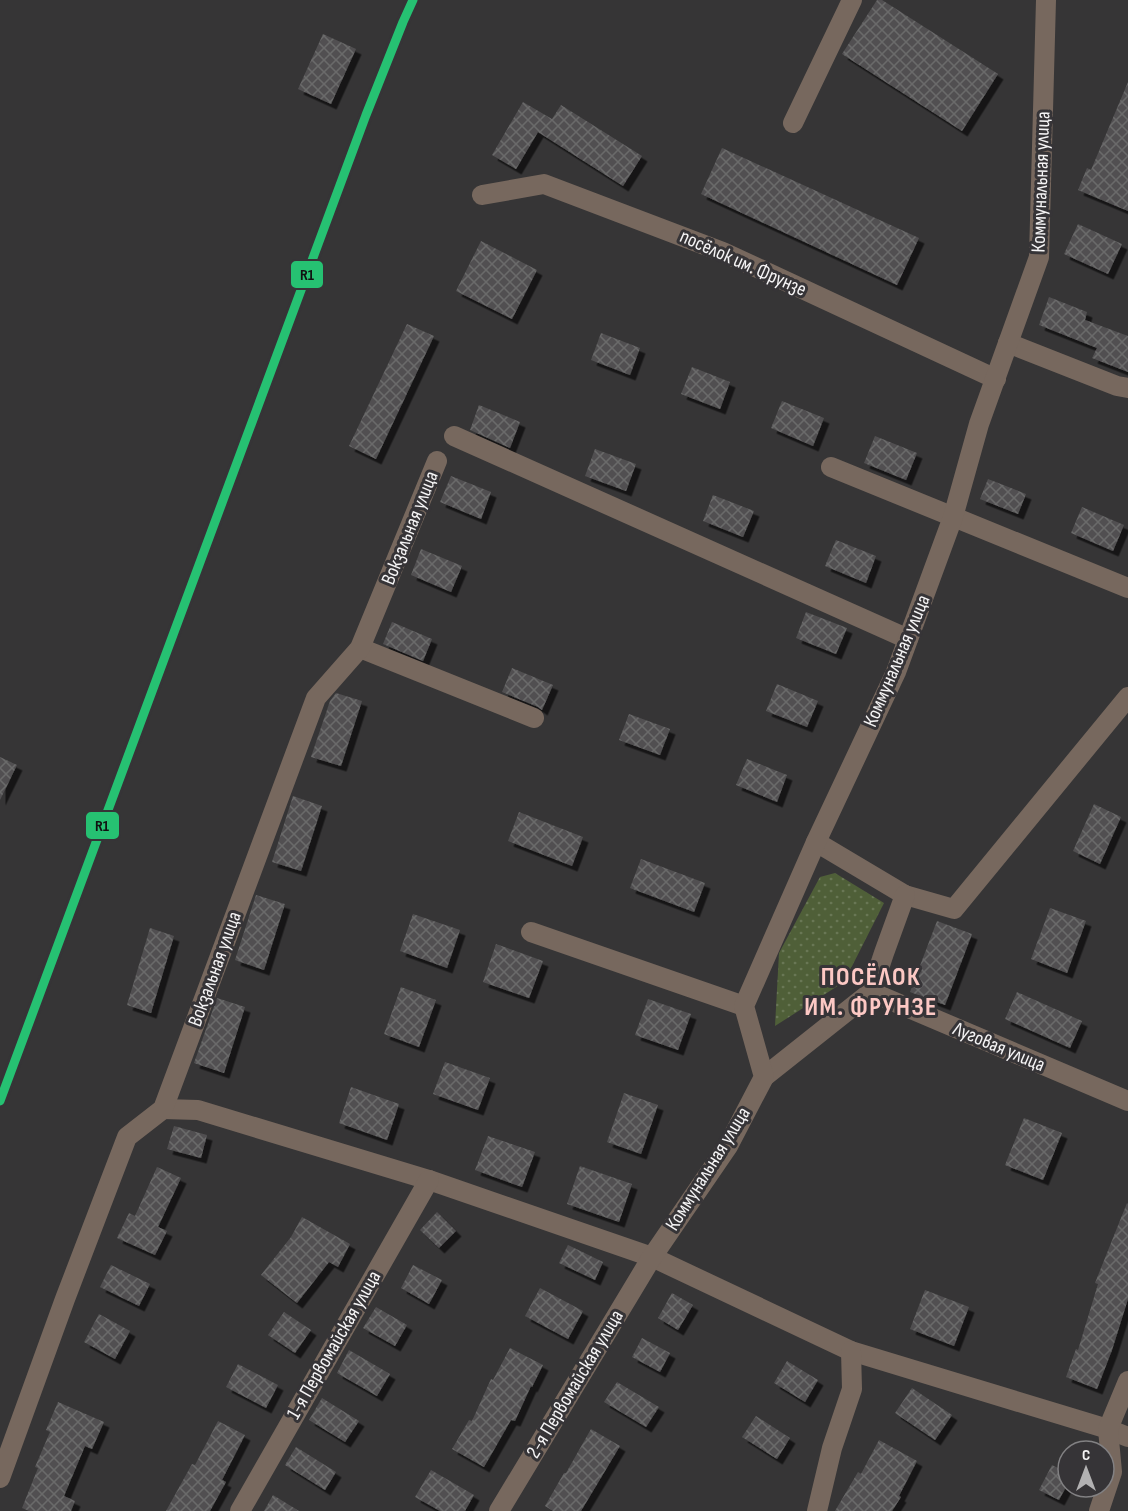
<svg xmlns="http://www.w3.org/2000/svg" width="1128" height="1511" font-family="'Sofia Sans Condensed',sans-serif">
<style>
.park{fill:url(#park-dots)}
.building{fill:url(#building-cross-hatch);filter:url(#shadow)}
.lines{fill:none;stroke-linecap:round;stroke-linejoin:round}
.minor{stroke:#77685e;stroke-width:20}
.rail-1-casing{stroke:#363437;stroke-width:14}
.rail-1{stroke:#26c172;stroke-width:9}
.labels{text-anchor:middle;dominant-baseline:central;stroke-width:6;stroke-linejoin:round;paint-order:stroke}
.street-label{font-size:20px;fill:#f5f4f5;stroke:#363437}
.district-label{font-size:26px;font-weight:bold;letter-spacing:1.5px;fill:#fcc8c4;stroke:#363437}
.line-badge{stroke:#363437;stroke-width:2}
.pale-badge-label{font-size:16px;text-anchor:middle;font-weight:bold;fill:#111}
</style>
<defs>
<pattern id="park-dots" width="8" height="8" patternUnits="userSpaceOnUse" patternTransform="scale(1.5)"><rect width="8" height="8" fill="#4f5f38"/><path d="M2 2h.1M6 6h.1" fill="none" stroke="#697755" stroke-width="1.8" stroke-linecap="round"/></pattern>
<pattern id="building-cross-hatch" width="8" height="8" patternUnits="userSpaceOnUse" patternTransform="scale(1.5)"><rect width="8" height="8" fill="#515051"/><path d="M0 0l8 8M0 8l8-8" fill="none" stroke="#6b6a6b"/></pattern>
<filter id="shadow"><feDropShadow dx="5.5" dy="5.5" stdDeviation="0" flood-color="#0009"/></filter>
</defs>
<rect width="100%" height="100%" fill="#363536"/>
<!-- park -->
<path class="park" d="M835 873 884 903 844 982 775 1026 779 953 820 877Z"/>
<!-- building -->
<g class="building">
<path d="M877 0H882L998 74 962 131 842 54Z"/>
<path d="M323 34 356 49 331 104 298 89Z"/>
<path d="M1128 82V211L1078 190 1087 168 1091 170Z"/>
<path d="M523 102 552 119 561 105 642 156 623 186 538 132 516 169 492 155Z"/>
<path d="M722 148 919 238 897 285 701 194Z"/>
<path d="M1078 224 1122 244 1108 274 1064 254Z"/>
<path d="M481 241 537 270 512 319 456 291Z"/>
<path d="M1049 297 1087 312 1085 320 1128 336V372L1092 358 1097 348 1039 325Z"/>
<path d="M407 324 434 336 376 459 349 446Z"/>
<path d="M601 333 640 348 630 375 591 360Z"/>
<path d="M692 367 730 382 720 409 681 394Z"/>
<path d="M782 401 824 418 813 446 771 428Z"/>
<path d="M479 405 520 422 510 448 470 430Z"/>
<path d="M875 436 917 453 906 480 864 463Z"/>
<path d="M595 449 636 464 626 491 585 476Z"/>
<path d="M451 476 491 492 481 519 440 502Z"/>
<path d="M988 479 1026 494 1018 514 980 499Z"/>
<path d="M713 495 754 511 743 537 703 521Z"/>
<path d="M1082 507 1124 525 1113 551 1071 533Z"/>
<path d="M836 540 876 556 866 583 825 566Z"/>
<path d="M421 549 462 566 451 592 411 575Z"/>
<path d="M806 612 847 628 836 654 796 638Z"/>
<path d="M392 622 432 639 423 661 383 644Z"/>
<path d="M512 668 553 685 542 710 538 707 502 692Z"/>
<path d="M777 684 818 701 807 727 766 711Z"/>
<path d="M336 693 362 701 341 766 311 757 330 701Z"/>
<path d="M629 714 670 729 660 755 619 740Z"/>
<path d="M0 757 17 765 0 800Z"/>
<path d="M747 759 787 775 777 802 736 785Z"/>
<path d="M293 796 322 806 301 871 272 862Z"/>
<path d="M1094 804 1121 817 1100 864 1073 851Z"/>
<path d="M519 812 583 837 572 866 508 841Z"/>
<path d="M641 859 705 883 694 912 630 888Z"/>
<path d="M256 895 285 904 264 970 235 960Z"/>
<path d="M1050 908 1086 921 1067 973 1031 959Z"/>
<path d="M413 914 460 930 447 968 400 951Z"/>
<path d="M937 921 972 934 945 1005 910 992Z"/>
<path d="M150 928 174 936 151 1013 127 1005Z"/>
<path d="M496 944 543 961 529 998 483 982Z"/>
<path d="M401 987 436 1000 419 1047 384 1034Z"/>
<path d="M1017 992 1082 1021 1070 1048 1005 1019Z"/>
<path d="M217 998 245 1007 224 1073 194 1063Z"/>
<path d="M648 999 691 1014 678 1050 635 1035Z"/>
<path d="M445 1062 490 1078 478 1110 433 1094Z"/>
<path d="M351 1087 399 1104 387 1140 339 1123Z"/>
<path d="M624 1093 658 1105 641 1154 607 1142Z"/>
<path d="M1024 1118 1062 1133 1043 1180 1005 1165Z"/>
<path d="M174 1126 207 1135 201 1158 167 1149Z"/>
<path d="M488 1136 535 1152 522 1187 475 1170Z"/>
<path d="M580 1166 632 1184 619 1222 567 1204Z"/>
<path d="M157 1167 181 1178 158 1227 167 1231 155 1255 117 1238 129 1213 135 1216Z"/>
<path d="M1127 1203 1128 1204V1299L1112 1350 1097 1389 1066 1377 1076 1349 1078 1350 1098 1284 1095 1283Z"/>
<path d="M437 1212 456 1231 439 1248 420 1230Z"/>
<path d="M302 1217 350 1244 338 1267 329 1262 297 1303 261 1275 291 1237Z"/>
<path d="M568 1245 603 1262 595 1280 559 1263Z"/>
<path d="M111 1265 150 1284 139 1306 100 1287Z"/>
<path d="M413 1265 442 1280 429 1304 401 1288Z"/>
<path d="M540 1288 583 1311 568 1339 525 1316Z"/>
<path d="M925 1290 969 1307 954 1346 910 1329Z"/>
<path d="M672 1293 693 1305 678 1330 658 1318Z"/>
<path d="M376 1307 407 1325 395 1346 363 1328Z"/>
<path d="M284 1312 311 1330 295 1353 268 1335Z"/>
<path d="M99 1314 130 1331 115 1359 84 1342Z"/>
<path d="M642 1338 670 1353 660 1372 632 1357Z"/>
<path d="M510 1348 543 1365 532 1387 531 1386 515 1421 511 1420 484 1467 452 1449 469 1420 472 1421 491 1379 493 1380Z"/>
<path d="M349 1350 390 1374 377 1396 337 1373Z"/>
<path d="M787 1361 818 1380 805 1402 774 1383Z"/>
<path d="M238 1364 278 1385 266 1408 226 1387Z"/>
<path d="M617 1382 659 1407 646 1427 604 1402Z"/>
<path d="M912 1388 952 1415 935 1440 895 1413Z"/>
<path d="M322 1398 359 1421 345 1442 309 1420Z"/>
<path d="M58 1402 104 1422 92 1449 85 1446 64 1496 75 1501 71 1511H29L22 1508 38 1468 35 1467 50 1432 46 1430Z"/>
<path d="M756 1416 790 1438 777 1459 742 1437Z"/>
<path d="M218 1421 245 1435 222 1480 226 1482 210 1511H166L192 1464 195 1465Z"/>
<path d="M591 1429 620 1446 581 1511H553L545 1506 564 1473H566Z"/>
<path d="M879 1440 917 1461 899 1496 901 1497 892 1511H835L858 1472 861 1474Z"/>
<path d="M296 1447 336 1472 325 1490 285 1465Z"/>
<path d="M1052 1465 1068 1473V1483L1059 1500 1039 1490Z"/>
<path d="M431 1470 474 1495 465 1511H440L415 1497Z"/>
<path d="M273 1495 299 1511H264Z"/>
</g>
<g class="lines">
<!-- minor -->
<g class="minor">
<path d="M793 123 852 0"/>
<path d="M482 195 544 184 723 252 996 379"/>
<path d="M1008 343 1117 386 1128 388"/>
<path d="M454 436 908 639"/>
<path d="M831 467 1128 588"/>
<path d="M360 648 534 718"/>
<path d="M816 842 905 895 954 909 1128 697"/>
<path d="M531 932 744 1006"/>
<path d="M871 992 1128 1101"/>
<path d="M764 1077 871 992 884 953 905 895"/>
<path d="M163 1109 198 1110 429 1180 652 1257 851 1351 1108 1429 1128 1437"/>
<path d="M0 1478 65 1299 127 1137 163 1109 316 698 360 648 437 461"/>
<path d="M240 1511 429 1180"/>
<path d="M499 1511 652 1257 728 1146 764 1077 744 1006 816 842 896 672 953 517 979 424 1039 257 1046 0"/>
<path d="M817 1511 832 1448 852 1389 851 1351"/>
<path d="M1099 1511 1112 1472 1108 1429 1128 1381"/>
</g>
<!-- rail-1 casing -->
<g class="rail-1-casing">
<path id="rail-1" d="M0 1101 366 115 403 22 413 0"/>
</g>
<!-- rail-1 -->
<use href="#rail-1" class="rail-1"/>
</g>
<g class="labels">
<!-- street labels -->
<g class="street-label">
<text transform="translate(1041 182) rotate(-88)">Коммунальная улица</text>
<text transform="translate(743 263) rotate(24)">посёлок им. Фрунзе</text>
<text transform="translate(410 528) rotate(-68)">Вокзальная улица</text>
<text transform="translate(897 661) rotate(-67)">Коммунальная улица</text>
<text transform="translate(215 969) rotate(-70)">Вокзальная улица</text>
<text transform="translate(999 1047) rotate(23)">Луговая улица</text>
<text transform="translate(708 1169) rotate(-58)">Коммунальная улица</text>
<text transform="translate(334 1345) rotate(-60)">1-я Первомайская улица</text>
<text transform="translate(575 1384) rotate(-59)">2-я Первомайская улица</text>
</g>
<!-- district labels -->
<g class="district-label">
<text x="871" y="977">ПОСЁЛОК<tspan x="871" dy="30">ИМ. ФРУНЗЕ</tspan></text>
</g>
</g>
<g class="line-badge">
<rect x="290" y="260" width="34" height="29" rx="6" fill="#26c172"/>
<rect x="85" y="811" width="35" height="29" rx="6" fill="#26c172"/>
</g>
<g class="pale-badge-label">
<text x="307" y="280">R1</text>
<text x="102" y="831">R1</text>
</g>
<!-- north arrow -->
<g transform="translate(1086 1469)"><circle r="28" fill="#363437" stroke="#828183" stroke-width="1.5"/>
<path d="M0-4.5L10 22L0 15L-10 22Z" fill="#b2b1b2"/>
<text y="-9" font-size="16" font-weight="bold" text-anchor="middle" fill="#f5f4f5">С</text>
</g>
</svg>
